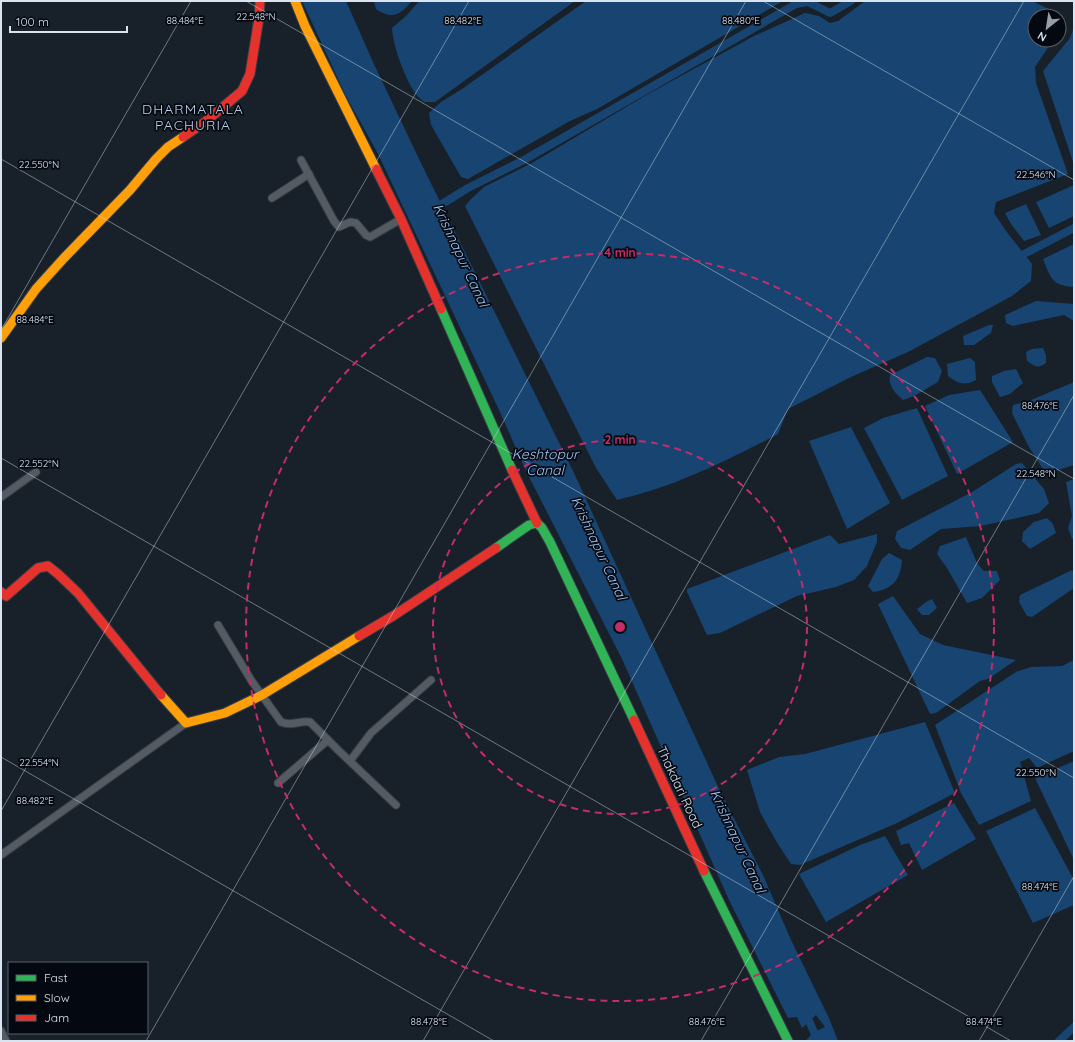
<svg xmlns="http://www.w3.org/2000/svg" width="1075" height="1042" font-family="Quicksand,sans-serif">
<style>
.water{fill:#174470}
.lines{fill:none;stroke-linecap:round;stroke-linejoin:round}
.canal{stroke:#174470;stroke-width:8}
.street-casing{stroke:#373e46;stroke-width:9}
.fast-casing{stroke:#373e46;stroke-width:11}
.slow-casing{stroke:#373e46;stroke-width:11}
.jam-casing{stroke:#373e46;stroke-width:11}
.street{stroke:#545b62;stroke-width:7}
.fast{stroke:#30b455;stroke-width:9}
.slow{stroke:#ff9f0a;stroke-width:9}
.jam{stroke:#e5322d;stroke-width:9}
.ticks{fill:none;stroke:#d9e4f0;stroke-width:1;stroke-opacity:0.45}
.ring{fill:none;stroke:#c42c6a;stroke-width:2;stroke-dasharray:7 5}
.labels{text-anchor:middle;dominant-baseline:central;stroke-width:3.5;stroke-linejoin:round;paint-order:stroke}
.street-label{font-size:13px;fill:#d9e4f0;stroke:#040911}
.neighbourhood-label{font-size:14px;letter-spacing:1px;fill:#bbd0e8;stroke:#040911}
.water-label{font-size:14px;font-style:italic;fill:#9fc7f2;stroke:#040911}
.ticks-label{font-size:10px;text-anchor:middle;fill:#d9e4f0;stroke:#040911;stroke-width:3.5;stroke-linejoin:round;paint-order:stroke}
.centre{fill:#c42c6a;stroke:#040911;stroke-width:2}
.ring-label{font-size:12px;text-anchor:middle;font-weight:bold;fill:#c42c6a;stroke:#040911;stroke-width:3.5;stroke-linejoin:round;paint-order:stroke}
</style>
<rect width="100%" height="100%" fill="#182029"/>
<!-- water -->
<g class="water">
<path d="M302 1H346L373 62 420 161 574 473 720 791 763 875 791 940 829 1018 838 1041H805L814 1032 825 1027 816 1015 802 1028 797 1017 788 1018 729 900 622 659 527 473 499 410 378 154 346 96Z"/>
<path d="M374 1H412C400 15 393 20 376 9Z"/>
<path d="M419 1H575L435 102H424C420 99 416 95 413 90 404 75 393 46 392 28L407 15Z"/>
<path d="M586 1H783L597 109 570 121 468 179 461 177 431 125 429 113 441 102 462 89Z"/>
<path d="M865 1H1032L1059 14 1064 24 1059 32V16H1035V40H1053L1035 67 1036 83 1068 174 996 202 994 213 1006 231 1032 264 1031 281 1012 296 908 352 851 377 788 409 778 434C726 461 674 487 617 500L596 468 465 206 471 199 484 187 532 163 648 94 754 36 805 13 819 16 830 23 838 21Z"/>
<path d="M1074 27V165L1043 71 1070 38Z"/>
<path d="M1074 185V216L1049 228 1036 202Z"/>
<path d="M1026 204 1041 235 1024 241 1011 224 1005 213Z"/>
<path d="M1074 244V287C1052 286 1050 277 1043 259Z"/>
<path d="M1036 301 1074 304V321L1064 315 1013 326 1006 323 1005 315Z"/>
<path d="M989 325H993L991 333 974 345H964L963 336Z"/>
<path d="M1043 348 1046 355V363C1038 369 1035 367 1027 361L1026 352 1032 349Z"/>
<path d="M927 357 935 358 942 371 938 382 914 396 903 400C895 393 888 386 890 375Z"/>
<path d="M970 358 975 362 976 380C965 386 958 384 948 376L947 364Z"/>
<path d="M1016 369 1023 383 1010 394 1000 397 992 382V376L1004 371Z"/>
<path d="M1074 382V465L1046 474 1029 447 1012 413 1013 405 1031 400Z"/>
<path d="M980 390 1013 442 957 474 925 406 949 395Z"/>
<path d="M917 408 948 476 902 500 864 428 883 418Z"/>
<path d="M851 427 890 503 847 529 809 441Z"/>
<path d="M1022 463 1044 489 1049 503 1039 513 981 526 941 529 910 550 901 548 895 539 897 531 972 492 1016 464Z"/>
<path d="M1074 479V538L1072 539 1068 528 1072 516 1066 482Z"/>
<path d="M1047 518 1053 524 1056 533 1030 549 1022 541 1023 532 1034 522Z"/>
<path d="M877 534V542L867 566 854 580 836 587 797 596 720 633 707 635 687 592V589L830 535 839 544Z"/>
<path d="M966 537 977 563 984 571H997L1000 580 982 598 967 603 947 568 937 554 940 546Z"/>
<path d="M889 553 902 560C901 579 892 590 873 592L868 586 882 559Z"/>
<path d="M1072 570 1074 574V588L1032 617 1027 616 1019 602 1020 595Z"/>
<path d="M893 596 920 634 943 645 1016 660 988 679 980 681 936 713 930 714 878 604Z"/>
<path d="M932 599 937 608 929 615H922L917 609 926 602Z"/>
<path d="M1074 660V751L1037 768 1029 758 1020 762 1031 801 979 825 961 793 935 725 1016 672 1031 667 1062 666Z"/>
<path d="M925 722 955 793 897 823 800 865 791 864 776 841 760 812 747 770 779 757 805 754Z"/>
<path d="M1074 761V860L1035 778Z"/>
<path d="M954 803 976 839 922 870 909 843 901 845 896 831Z"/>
<path d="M1035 808 1074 880V905L1033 923 986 831Z"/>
<path d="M885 836 908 875 826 922 799 874 860 845Z"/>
</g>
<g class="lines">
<!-- canal -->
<g class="canal">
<path d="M442 204 468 188 524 160 796 4 808 2 830 13 851 1"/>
<path d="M1024 254 1074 228"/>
<path d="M805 1012 818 1041"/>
<path d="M1059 1041 1074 1027"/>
</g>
<!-- street casing -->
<g class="street-casing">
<g id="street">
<path d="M301 160 334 221 339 227 350 222 356 223 366 235 370 237 401 219"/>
<path d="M272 198 309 174"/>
<path d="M1 497 36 472"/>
<path d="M218 625 251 680 281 722C293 727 299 720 310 722L338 750 396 805"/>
<path d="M350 761 371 733 431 680"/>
<path d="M278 783 328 740"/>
<path d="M1 855 186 723"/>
<path d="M1 1031 6 1041"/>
</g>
</g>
<!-- fast casing -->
<g class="fast-casing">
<g id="fast">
<path d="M441 309 512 470"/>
<path d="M496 548 529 525 537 523 542 528 550 542 634 720"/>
<path d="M704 871 788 1041"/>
</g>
</g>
<!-- slow casing -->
<g class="slow-casing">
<g id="slow">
<path d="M295 1 305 26 376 169"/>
<path d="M1 338 36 289 64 258 130 190 156 159 168 147 183 137"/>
<path d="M161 695 186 723 225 713 262 695 359 636"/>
</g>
</g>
<!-- jam casing -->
<g class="jam-casing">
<g id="jam">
<path d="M183 137 205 122 242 91 250 74 259 18 260 1"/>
<path d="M376 169 401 219 441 309"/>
<path d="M512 470 537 523"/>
<path d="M1 592 6 596 38 568 48 566 58 574 78 593 161 695"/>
<path d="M359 636 393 616 496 548"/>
<path d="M634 720 704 871"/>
</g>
</g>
<!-- street -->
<use href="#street" class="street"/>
<!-- fast -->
<use href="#fast" class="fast"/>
<!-- slow -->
<use href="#slow" class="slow"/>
<!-- jam -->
<use href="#jam" class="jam"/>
</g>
<!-- ticks -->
<path class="ticks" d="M246 1 1074 479M763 1 1074 180M1 159 1074 778M1 330 191 1M1 458 1011 1041M1 757 494 1041M1 811 469 1M146 1041 746 1M423 1041 1024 1M701 1041 1074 395M979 1041 1074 876"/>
<!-- distance rings -->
<g class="ring">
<circle cx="620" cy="627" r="187"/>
<circle cx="620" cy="627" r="374"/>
</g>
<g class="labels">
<!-- street labels -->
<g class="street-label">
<text transform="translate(680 787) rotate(65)">Thakdari Road</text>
</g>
<!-- neighbourhood labels -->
<g class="neighbourhood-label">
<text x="193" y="109">DHARMATALA<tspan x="193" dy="16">PACHURIA</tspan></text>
</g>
<!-- water labels -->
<g class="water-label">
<text transform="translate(461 255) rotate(65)">Krishnapur Canal</text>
<text x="545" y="454">Keshtopur<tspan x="545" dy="16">Canal</tspan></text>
<text transform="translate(599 548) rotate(65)">Krishnapur Canal</text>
<text transform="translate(738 841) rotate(65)">Krishnapur Canal</text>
</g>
</g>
<g class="ticks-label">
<text x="256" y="20">22.548°N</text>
<text x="463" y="24">88.482°E</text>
<text x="741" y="24">88.480°E</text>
<text x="185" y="24">88.484°E</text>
<text x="39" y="168">22.550°N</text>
<text x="1036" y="178">22.546°N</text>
<text x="35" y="323">88.484°E</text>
<text x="1040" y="409">88.476°E</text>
<text x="39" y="467">22.552°N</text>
<text x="1036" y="477">22.548°N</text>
<text x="39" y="766">22.554°N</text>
<text x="1036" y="776">22.550°N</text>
<text x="35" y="804">88.482°E</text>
<text x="1040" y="890">88.474°E</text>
<text x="429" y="1025">88.478°E</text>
<text x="707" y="1025">88.476°E</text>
<text x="984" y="1025">88.474°E</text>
</g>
<circle cx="620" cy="627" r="6" class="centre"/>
<g class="ring-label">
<text x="620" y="257">4 min</text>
<text x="620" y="444">2 min</text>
</g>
<!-- border -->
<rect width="1075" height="1042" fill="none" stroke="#d9e4f0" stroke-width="4"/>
<!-- legend -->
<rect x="8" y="962" width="140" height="72" fill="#040911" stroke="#59616a"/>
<rect x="16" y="975" width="20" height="6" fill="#30b455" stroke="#59616a"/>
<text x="44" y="982" font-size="12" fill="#d9e4f0">Fast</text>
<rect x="16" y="995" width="20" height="6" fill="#ff9f0a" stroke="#59616a"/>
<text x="44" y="1002" font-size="12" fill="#d9e4f0">Slow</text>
<rect x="16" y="1015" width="20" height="6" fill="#e5322d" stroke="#59616a"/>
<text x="44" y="1022" font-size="12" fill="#d9e4f0">Jam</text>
<!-- north arrow -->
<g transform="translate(1047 28) rotate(210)"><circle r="19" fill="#040911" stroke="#59616a"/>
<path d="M0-3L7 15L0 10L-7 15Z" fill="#959faa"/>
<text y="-6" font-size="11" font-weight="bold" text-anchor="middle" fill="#d9e4f0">N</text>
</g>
<!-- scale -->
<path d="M10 26v6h117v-6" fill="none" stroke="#d9e4f0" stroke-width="2"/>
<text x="16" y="26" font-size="12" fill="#d9e4f0" stroke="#040911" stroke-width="3" paint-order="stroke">100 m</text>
</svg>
